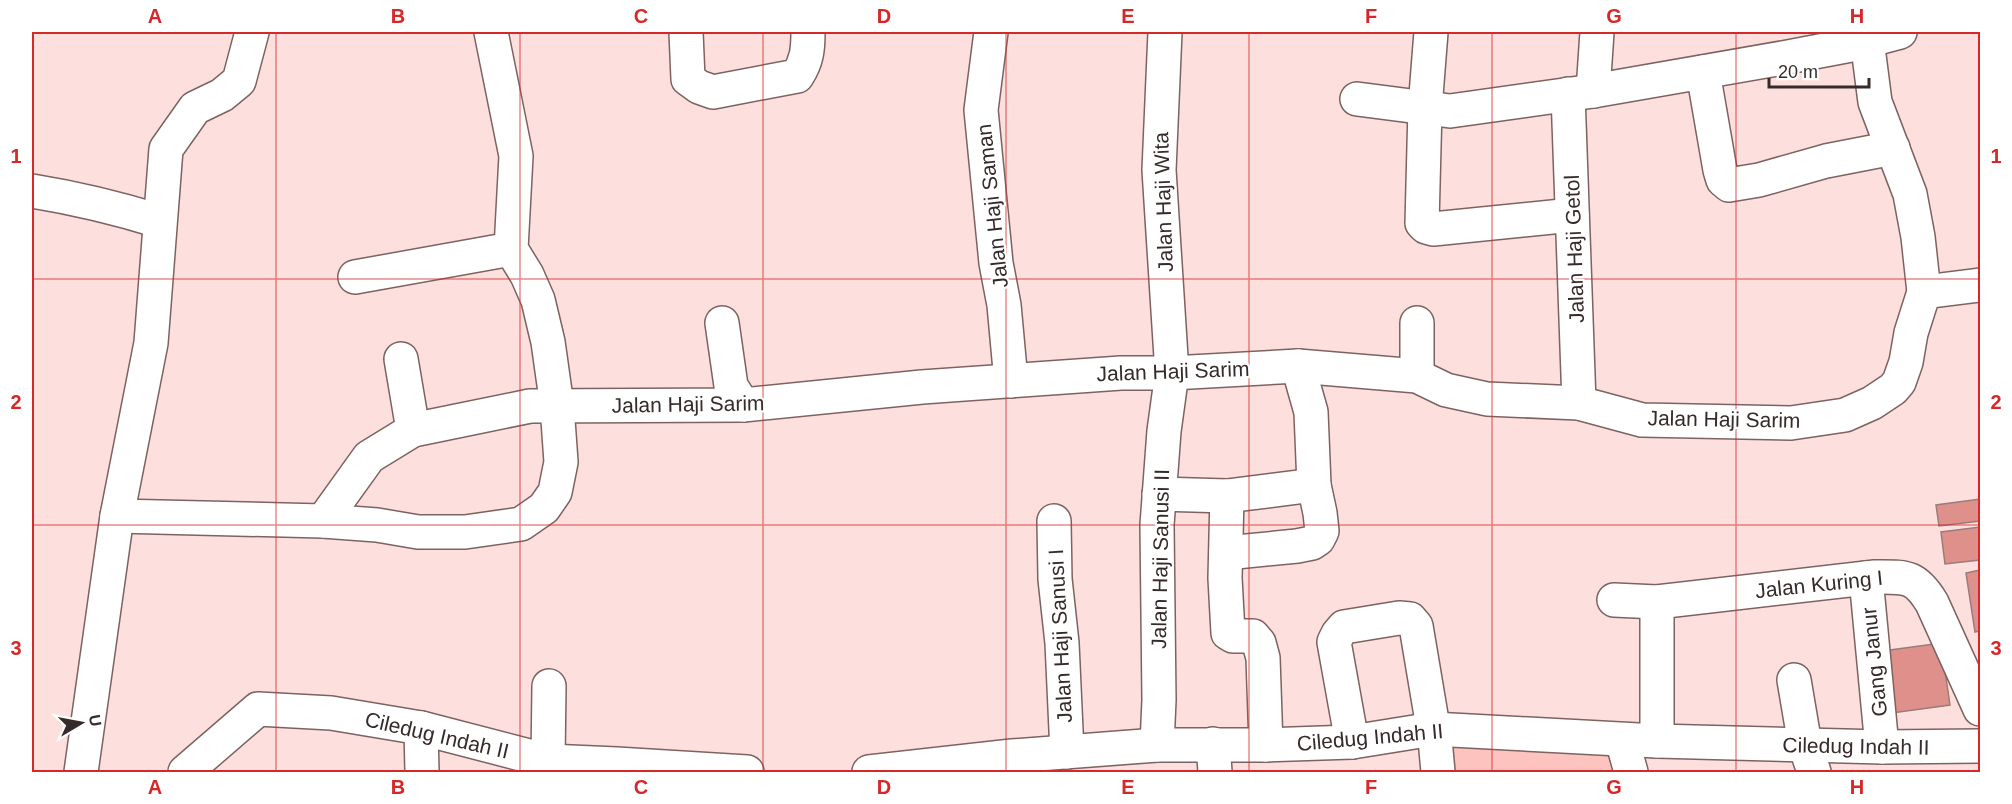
<svg xmlns="http://www.w3.org/2000/svg" width="2012" height="804" font-family="Arial,sans-serif">
<style>
.green{fill:#fdc4bf}
.building{fill:#e0908b;stroke:#977d7b;stroke-width:1.5}
.lines{fill:none;stroke-linecap:round;stroke-linejoin:round}
.minor-casing{stroke:#7c6361;stroke-width:36}
.tertiary-casing{stroke:#7c6361;stroke-width:36}
.minor{stroke:#fff;stroke-width:33}
.tertiary{stroke:#fff;stroke-width:33}
.grid{fill:none;stroke:#d62828;stroke-width:1.5;stroke-opacity:0.55}
.labels{text-anchor:middle;dominant-baseline:central;stroke-width:4.5;stroke-linejoin:round;paint-order:stroke}
.street-label{font-size:21px;fill:#362b2a;stroke:#fff}
.neatline{fill:none;stroke:#d62828;stroke-width:2}
.grid-label{font-size:20px;text-anchor:middle;font-weight:bold;fill:#d62828}
</style>
<rect width="100%" height="100%" fill="#fde0dd"/>
<!-- green -->
<path class="green" d="M1433 729 1622 740 1628 772H1440Z"/>
<!-- building -->
<g class="building">
<path d="M1980 499V521L1939 526 1936 505Z"/>
<path d="M1980 527V560L1945 564 1941 532Z"/>
<path d="M1980 570V631L1975 632 1966 573Z"/>
<path d="M1941 643 1950 705 1892 713 1883 651Z"/>
</g>
<g class="lines">
<!-- minor casing -->
<g class="minor-casing">
<g id="minor">
<path d="M686 32 688 79 699 87 713 92 797 76C807 61 808 49 808 32"/>
<path d="M991 32 981 110 996 263 1004 305 1011 381"/>
<path d="M1431 32 1425 108 1422 223 1426 227 1433 229 1572 215"/>
<path d="M1866 32 1875 102 1910 194 1918 237 1924 292"/>
<path d="M1703 72 1720 170 1723 180 1729 185 1759 180 1826 161 1893 148"/>
<path d="M1593 91 1597 32"/>
<path d="M1568 94 1579 403"/>
<path d="M1357 99 1450 111 1593 91 1788 57 1851 45 1900 32"/>
<path d="M32 191C75 198 117 208 159 221"/>
<path d="M355 277 511 249"/>
<path d="M722 323 731 386 743 405"/>
<path d="M1417 323V376"/>
<path d="M401 359 413 430"/>
<path d="M1159 494 1227 496 1314 485"/>
<path d="M1227 496 1225 578 1228 633 1233 636H1253L1259 643 1263 658 1266 745"/>
<path d="M117 516 323 521 377 525 418 532H465L521 524 544 508 555 492 561 462 557 406 548 342 538 300 527 275 511 249 516 156 491 32"/>
<path d="M323 521 369 457 413 430 530 406 743 405 922 387 1121 373H1172L1298 366 1417 376 1446 390 1487 399 1579 403 1642 420 1791 423 1845 415 1872 403 1893 389 1899 382 1906 362 1911 333 1924 292 1980 285"/>
<path d="M1054 521 1055 579 1062 643 1067 752"/>
<path d="M1226 553 1297 546 1312 543 1318 539 1322 531 1320 513 1314 485 1311 412 1298 366"/>
<path d="M1866 578 1882 747"/>
<path d="M1614 600 1657 602 1875 577C1906 577 1915 575 1932 603L1980 709"/>
<path d="M1794 680 1805 745 1814 772"/>
<path d="M421 728 422 772"/>
<path d="M1622 740 1631 772"/>
<path d="M1657 741V602"/>
<path d="M1352 742 1334 642 1338 634 1344 627 1399 618 1410 619 1416 626 1435 739 1438 772"/>
<path d="M1213 744 1215 772"/>
<path d="M1157 745 1159 700 1157 525 1164 431 1172 373 1159 170 1165 32"/>
<path d="M548 761 549 686"/>
<path d="M81 772 117 516 151 343 166 149 195 108 222 95 239 81 252 32"/>
</g>
</g>
<!-- tertiary casing -->
<g class="tertiary-casing">
<g id="tertiary">
<path d="M185 772 258 709 331 713 421 728 548 761 617 764 747 772"/>
<path d="M869 772 1012 756 1157 745H1266L1352 742 1433 729 1657 741 1882 747 1980 746"/>
</g>
</g>
<!-- minor -->
<use href="#minor" class="minor"/>
<!-- tertiary -->
<use href="#tertiary" class="tertiary"/>
</g>
<!-- grid -->
<path class="grid" d="M276 32V772M520 32V772M763 32V772M1006 32V772M1249 32V772M1492 32V772M1736 32V772M32 279H1980M32 525H1980"/>
<g class="labels">
<!-- street labels -->
<g class="street-label">
<text transform="translate(1163 202) rotate(-92)">Jalan Haji Wita</text>
<text transform="translate(992 206) rotate(-96)">Jalan Haji Saman</text>
<text transform="translate(1574 249) rotate(-92)">Jalan Haji Getol</text>
<text transform="translate(1173 371) rotate(-2)">Jalan Haji Sarim</text>
<text transform="translate(688 404) rotate(-1)">Jalan Haji Sarim</text>
<text transform="translate(1724 419) rotate(1)">Jalan Haji Sarim</text>
<text transform="translate(1160 559) rotate(-89)">Jalan Haji Sanusi II</text>
<text transform="translate(1819 584) rotate(-6)">Jalan Kuring I</text>
<text transform="translate(1060 636) rotate(-93)">Jalan Haji Sanusi I</text>
<text transform="translate(1874 662) rotate(-96)">Gang Janur</text>
<text transform="translate(437 735) rotate(13)">Ciledug Indah II</text>
<text transform="translate(1370 737) rotate(-5)">Ciledug Indah II</text>
<text transform="translate(1856 746) rotate(1)">Ciledug Indah II</text>
</g>
</g>
<!-- border -->
<rect width="2012" height="804" fill="none" stroke="#ffffff" stroke-width="66"/>
<!-- north arrow -->
<g transform="translate(81 723) rotate(80)" stroke="#ffffff" stroke-width="4.5" paint-order="stroke">
<path d="M0-4.5L10 22L0 15L-10 22Z" fill="#362b2a"/>
<text y="-9" font-size="16" font-weight="bold" text-anchor="middle" fill="#362b2a">U</text>
</g>
<!-- scale -->
<path d="M1769 78v9h100v-9" fill="none" stroke="#362b2a" stroke-width="3"/>
<text x="1778" y="78" font-size="18" fill="#362b2a" stroke="#ffffff" stroke-width="4.5" paint-order="stroke">20 m</text>
<rect x="33" y="33" width="1946" height="738" class="neatline"/>
<g class="grid-label">
<text x="155" y="23">A</text>
<text x="398" y="23">B</text>
<text x="641" y="23">C</text>
<text x="884" y="23">D</text>
<text x="1128" y="23">E</text>
<text x="1371" y="23">F</text>
<text x="1614" y="23">G</text>
<text x="1857" y="23">H</text>
<text x="16" y="163">1</text>
<text x="1996" y="163">1</text>
<text x="16" y="409">2</text>
<text x="1996" y="409">2</text>
<text x="16" y="655">3</text>
<text x="1996" y="655">3</text>
<text x="155" y="794">A</text>
<text x="398" y="794">B</text>
<text x="641" y="794">C</text>
<text x="884" y="794">D</text>
<text x="1128" y="794">E</text>
<text x="1371" y="794">F</text>
<text x="1614" y="794">G</text>
<text x="1857" y="794">H</text>
</g>
</svg>
